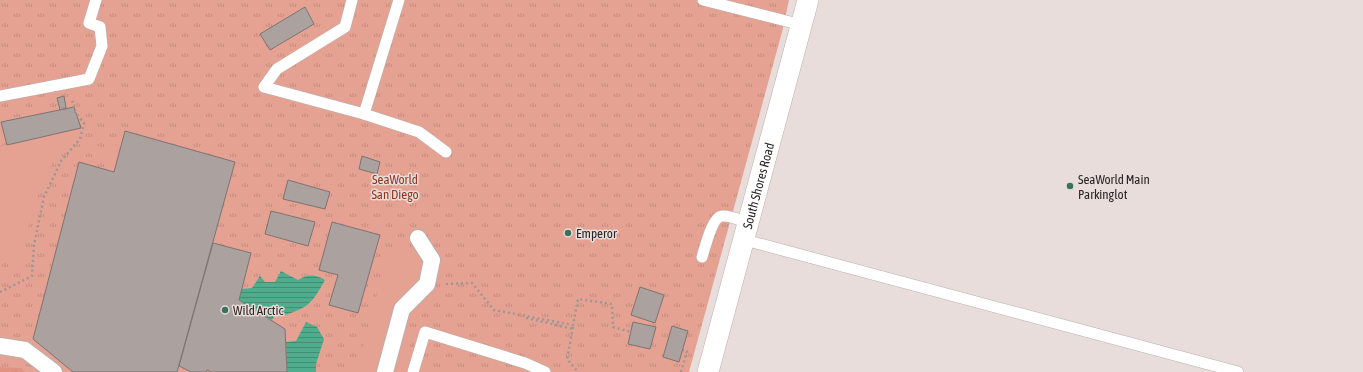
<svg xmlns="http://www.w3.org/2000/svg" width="1363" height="372" font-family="'Asap Condensed',sans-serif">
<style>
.grass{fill:url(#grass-tufts)}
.forest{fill:url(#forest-firs)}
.garden{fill:#e5a293}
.water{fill:url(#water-rules)}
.building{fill:#aba19f;stroke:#7d7371}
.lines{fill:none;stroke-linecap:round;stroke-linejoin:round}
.service-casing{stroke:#b9afac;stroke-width:12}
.pedestrian-casing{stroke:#b9afac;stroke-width:18}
.minor-casing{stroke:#b9afac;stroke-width:22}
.path{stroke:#9f9694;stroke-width:2.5;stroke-dasharray:2 3;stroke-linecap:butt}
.service{stroke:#fff;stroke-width:11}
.pedestrian{stroke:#fff;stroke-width:16}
.minor{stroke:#fff;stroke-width:21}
.poi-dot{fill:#36745f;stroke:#e8ddda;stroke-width:1.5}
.labels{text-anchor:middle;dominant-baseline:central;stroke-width:3;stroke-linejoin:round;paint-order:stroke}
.park-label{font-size:13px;fill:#913320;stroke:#e8ddda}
.poi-label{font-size:13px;fill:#292524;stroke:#e8ddda;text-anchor:start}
.street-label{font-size:13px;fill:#292524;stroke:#e8ddda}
</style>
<defs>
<pattern id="grass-tufts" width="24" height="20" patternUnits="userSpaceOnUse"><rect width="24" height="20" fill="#e5a293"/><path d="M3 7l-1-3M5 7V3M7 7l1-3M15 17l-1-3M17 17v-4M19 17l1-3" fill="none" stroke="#c48b7f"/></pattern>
<pattern id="forest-firs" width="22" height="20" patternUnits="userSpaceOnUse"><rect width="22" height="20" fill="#e29280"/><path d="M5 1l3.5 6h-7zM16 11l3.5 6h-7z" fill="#b77769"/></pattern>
<pattern id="water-rules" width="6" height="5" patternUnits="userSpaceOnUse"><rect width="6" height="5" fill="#4fad8e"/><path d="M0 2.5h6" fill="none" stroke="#428d74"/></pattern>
</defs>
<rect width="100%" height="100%" fill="#e8ddda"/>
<!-- grass -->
<path class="grass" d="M0 0H789L782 32 689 372H0Z"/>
<!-- forest -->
<path class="forest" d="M0 367 21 368 25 372H0Z"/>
<!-- garden -->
<g class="garden">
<path d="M75 130C52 154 32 204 26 238 25 246 26 254 27 262L0 257V146Z"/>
<path d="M87 142 119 153 114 172C106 161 99 156 86 152Z"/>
<path d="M389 247 408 252 423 263 415 287 394 304 377 372H357Z"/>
<path d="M402 336 411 339 402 372H392Z"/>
</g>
<!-- water -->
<g class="water">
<path d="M281 271 298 280C308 274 315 274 325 280 311 305 309 307 282 316L276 313 272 320 239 300 241 289 252 288 260 276 265 282H275Z"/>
<path d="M306 322 317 327 324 339 316 364V372H287L286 342 296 341Z"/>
</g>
<!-- building -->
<g class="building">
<path d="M305 7 314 24 270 50 260 34Z"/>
<path d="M64 96 66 108 60 110 57 98Z"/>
<path d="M74 107 81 128 7 145 1 122Z"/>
<path d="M125 131 235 162 177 372H73L33 339 79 162 114 172Z"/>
<path d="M362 156 380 162 377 174 359 169Z"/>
<path d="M288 180 330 192 325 209 283 199Z"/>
<path d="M271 211 315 222 308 246 265 234Z"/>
<path d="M332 222 380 235 358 313 329 305 338 275 319 270Z"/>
<path d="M213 243 251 253 239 300 285 329 287 372H211L207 370 206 372H191L179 366Z"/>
<path d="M640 287 664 295 655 323 631 315Z"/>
<path d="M633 322 656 327 650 349 628 344Z"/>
<path d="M672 326 688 331 679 362 663 357Z"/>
</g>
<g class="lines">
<!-- service casing -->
<g class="service-casing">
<g id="service">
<path d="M352 0 345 27 277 69 264 87 364 114 419 132 446 152"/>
<path d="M703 0 802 25"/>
<path d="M0 96 89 79 102 46 100 27 89 23 96 0"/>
<path d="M364 114 399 0"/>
<path d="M745 240 1238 372"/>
<path d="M702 257C705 248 712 217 722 216 730 215 742 221 749 223"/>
<path d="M413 372 425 332 525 363 545 372"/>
</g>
</g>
<!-- pedestrian casing -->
<g class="pedestrian-casing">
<g id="pedestrian">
<path d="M0 346 25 350 54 372"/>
<path d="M385 372 402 309 427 284 432 260 418 238"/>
</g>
</g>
<!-- minor casing -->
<g class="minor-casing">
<g id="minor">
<path id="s1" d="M708 372 808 0"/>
</g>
</g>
<!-- path -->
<g class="path">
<path d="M446 284 472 283 494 310 573 325 578 299 612 304 613 327 631 332"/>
<path d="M0 292 32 276 34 245 44 197 61 161 80 139 84 123 75 112 72 99"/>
<path d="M526 318 573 329"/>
<path d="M573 327 567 359 578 372"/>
<path d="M681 372 687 351 683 350"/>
</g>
<!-- service -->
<use href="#service" class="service"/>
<!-- pedestrian -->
<use href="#pedestrian" class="pedestrian"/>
<!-- minor -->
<use href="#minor" class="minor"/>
</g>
<!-- markers -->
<g class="poi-dot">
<circle cx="1070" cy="186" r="4"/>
<circle cx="568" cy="233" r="4"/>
<circle cx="225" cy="310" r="4"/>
</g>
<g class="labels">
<!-- park labels -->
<g class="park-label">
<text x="395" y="179">SeaWorld<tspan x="395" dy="15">San Diego</tspan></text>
</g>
<!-- poi labels -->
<g class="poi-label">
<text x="1078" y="179">SeaWorld Main<tspan x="1078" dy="15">Parkinglot</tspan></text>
<text x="576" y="233">Emperor</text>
<text x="233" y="310">Wild Arctic</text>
</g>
<!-- street labels -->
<g class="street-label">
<text stroke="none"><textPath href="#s1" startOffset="193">South Shores Road</textPath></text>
</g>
</g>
</svg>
